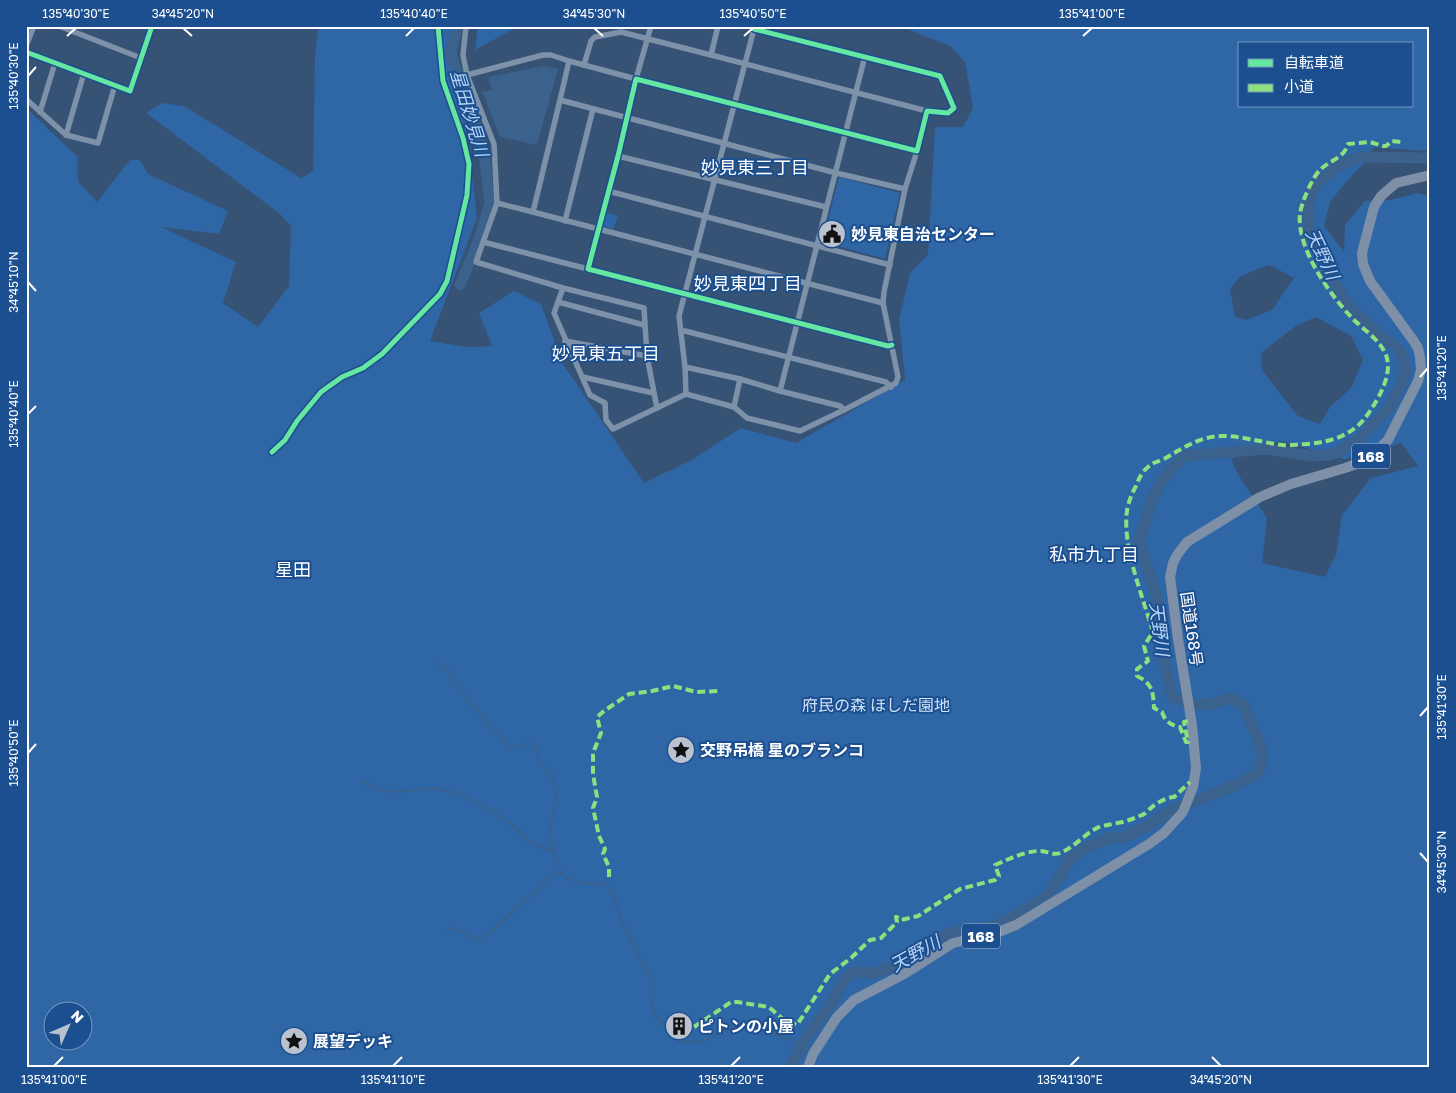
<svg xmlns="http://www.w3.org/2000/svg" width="1456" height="1093" font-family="'Golos Text','Noto Sans JP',sans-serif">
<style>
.green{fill:#2f66a5;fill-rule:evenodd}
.water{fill:#3b618d}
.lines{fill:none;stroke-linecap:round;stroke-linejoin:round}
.stream{stroke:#3b618d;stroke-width:2}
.river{stroke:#3b618d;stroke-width:11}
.minor{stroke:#7d92a8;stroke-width:5.5}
.trunk{stroke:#7e90a7;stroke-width:10}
.quiet{stroke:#8de07e;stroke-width:4;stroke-dasharray:8 4;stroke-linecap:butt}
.cycleway-casing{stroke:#1b4f8f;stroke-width:8}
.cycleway{stroke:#66e7a1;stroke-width:5}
.ticks{fill:none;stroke:#fff;stroke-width:2}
.labels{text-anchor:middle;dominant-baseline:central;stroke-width:4;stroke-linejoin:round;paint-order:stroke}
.shield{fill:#1b4f8f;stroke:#bbcadd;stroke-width:1}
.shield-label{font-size:15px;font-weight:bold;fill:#fff}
.poi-label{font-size:16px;font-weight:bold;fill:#fff;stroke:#1b4f8f;text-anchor:start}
.street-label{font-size:16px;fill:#fff;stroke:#1b4f8f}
.park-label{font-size:16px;fill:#cfe3fa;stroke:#1b4f8f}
.water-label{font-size:18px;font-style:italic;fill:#b5d3f5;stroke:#1b4f8f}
.neighbourhood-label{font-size:18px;fill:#fff;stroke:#1b4f8f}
.neatline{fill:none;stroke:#fff;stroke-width:2}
.ticks-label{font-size:12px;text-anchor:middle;fill:#fff}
</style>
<rect width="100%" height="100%" fill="#365274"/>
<!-- green -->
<g class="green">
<path d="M318 26H454L477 218 430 341 466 347 492 346 479 313 514 291 541 304 563 364 644 483 693 459 741 428 796 443 905 380 899 320 910 273 928 254 935 127H963L973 108 965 62 950 46 900 26H1430V145L1425 151 1374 147 1364 163 1346 182 1330 202 1324 226 1344 252 1345 225 1365 201 1391 200 1417 193 1430 196V1067H26V108L77 156 78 181 97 202 130 160H140L148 174 228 211 219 234 161 227 236 262 223 303 258 327 289 286 291 226 279 213 146 113 162 103 184 106 301 178 313 171 315 57ZM1240 44H1412V106H1240ZM1269 265 1294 278 1272 310 1246 320 1235 317 1230 289 1241 276ZM1316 317 1351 336 1363 360 1351 388 1330 407 1320 424 1298 416 1262 370 1261 353 1296 326ZM1280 441 1345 459 1401 443 1418 466 1371 478 1342 515 1336 554 1325 577 1262 563 1267 518 1239 476 1231 459ZM52 1010H82V1040H52Z"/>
<path d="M478 26H519L475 50Z"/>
<path d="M839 177 900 193 885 259 838 246 844 224 828 219Z"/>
<path d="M606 212 618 216 613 229 602 226Z"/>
</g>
<!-- water -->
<path class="water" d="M544 66 558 69 537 145 500 137 482 92 492 90 488 77Z"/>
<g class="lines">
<!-- stream -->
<g class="stream">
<path d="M437 662 448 670 472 705 509 747C518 747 526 742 534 744L540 764 552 774 554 784 556 799 549 834 561 873 566 878 582 883 606 885 611 890 624 926 641 961 651 976 650 991 654 1014 679 1039 688 1042 703 1041 725 1030 746 1024 803 1044"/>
<path d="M362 782 385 791 393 792 434 788 461 794 497 814 513 825 530 843 553 851"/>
<path d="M446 929 455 928 471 937 479 939 491 932 546 881 556 874 561 873"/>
</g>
<!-- river -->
<g class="river">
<path d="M457 26 451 54 483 147 490 203 478 242 460 285"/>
<path d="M790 1067 806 1038 829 1008 843 982 854 972 876 973 901 964 941 937 955 932 998 925 1047 897 1070 860 1081 850 1112 837 1123 838 1147 826 1174 809 1236 785 1258 773 1261 765 1262 755 1260 744 1244 706 1236 700 1228 699 1210 704 1201 705 1173 698 1163 657 1158 601 1139 541 1152 500 1161 482 1173 467 1185 456 1266 449 1312 456 1329 455 1338 452 1359 439 1388 409 1399 390 1406 371 1402 354 1393 344 1381 336 1347 304 1329 272 1308 229V203L1311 194 1318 183 1336 167 1346 162 1361 157 1430 158"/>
</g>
<!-- minor -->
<g class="minor">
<path d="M59 26 141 58"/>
<path d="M466 26 463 55 467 75 494 144 497 203"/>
<path d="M651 26 636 79 584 65 591 41 595 37 621 32 711 55"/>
<path d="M718 26 711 55 927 111"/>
<path d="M754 26V29L940 76 954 108 948 113 927 111 917 151 636 79 618 156 588 269 888 346 892 345"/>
<path d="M26 46 34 26"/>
<path d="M26 52 130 91 152 26"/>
<path d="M865 56 780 391 840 406 844 410 896 383 898 377 883 303 884 292 905 189 917 151"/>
<path d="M584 65 569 61 560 100 836 173 905 189"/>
<path d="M467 75 543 55H551L569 61"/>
<path d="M26 99 66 135 98 143 115 85"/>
<path d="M560 100 533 212 497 203 476 262 563 288 554 313 590 395 605 403 606 420 613 429 686 394 734 407 747 418 800 431 844 410"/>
<path d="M40 112 55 63"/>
<path d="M66 135 84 73"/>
<path d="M618 156 826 207"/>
<path d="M608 191 890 265"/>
<path d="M533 212 883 303"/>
<path d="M565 221 593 109"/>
<path d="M483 242 588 269"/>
<path d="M563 288 644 308 647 356 657 408"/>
<path d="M558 302 644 325"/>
<path d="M681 332 685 331 886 382 891 387"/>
<path d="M565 341 647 356"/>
<path d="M685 367 679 316 754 29"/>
<path d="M583 377 653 393"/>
<path d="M686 394 685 367 740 379"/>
<path d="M734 407 740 379 780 391"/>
<path d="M272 452 285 440 297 421 321 392 342 377 363 368 382 354 440 294 447 281 467 195 469 164 463 138 443 81 438 26"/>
</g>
<!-- trunk -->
<path class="trunk" d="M808 1067 813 1054 837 1017 854 1000 904 974 953 943 996 933 1016 925 1149 844 1164 833 1183 812 1193 787 1196 768 1192 725 1178 639 1170 577 1173 563 1177 555 1187 542 1260 497 1291 484 1345 468 1362 462 1375 453 1388 440 1418 381 1421 370 1420 357 1418 348 1413 340 1370 281 1363 264 1362 253 1374 207 1381 196 1396 183 1430 175"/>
<!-- quiet -->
<g class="quiet">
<path d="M1188 721 1184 722 1188 742H1186L1180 727C1170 725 1165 721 1162 712L1154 708C1153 692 1153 684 1137 676V669L1148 661 1144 646 1153 632C1143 597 1122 547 1127 511 1128 503 1132 493 1136 486 1139 478 1142 472 1148 467 1153 462 1158 462 1164 459 1183 448 1200 436 1223 436 1244 436 1263 443 1283 445 1290 446 1298 444 1306 444 1332 442 1355 435 1370 411 1380 396 1393 373 1386 355 1380 340 1364 330 1353 319 1330 295 1296 248 1300 213 1302 202 1312 177 1321 169 1327 163 1336 160 1342 154 1345 152 1347 147 1348 144L1370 142 1383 146H1386L1392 141 1401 142"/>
<path d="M609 877V867L603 854 605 849 599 836 593 808 597 797 593 774V753L601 733 597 717 604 711 629 694 652 691 673 686 696 692 719 691"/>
<path d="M694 1027 731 1002H737L769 1007 785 1021 797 1025 830 974 851 958 870 940 881 938 897 922 896 917H897L901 920 918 916 960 889 995 880 999 876 995 865C1009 859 1023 852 1038 851 1046 850 1053 856 1060 853 1073 848 1083 836 1095 829 1102 825 1109 825 1117 823 1126 822 1134 818 1142 815 1145 814 1148 810 1151 808 1156 803 1167 797 1174 797L1190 782"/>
</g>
<!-- cycleway casing -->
<g class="cycleway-casing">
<g id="cycleway">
<path d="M754 26V29L940 76 954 108 948 113 927 111 917 151 636 79 618 156 588 269 888 346 892 345"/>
<path d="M26 52 130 91 152 26"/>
<path d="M272 452 285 440 297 421 321 392 342 377 363 368 382 354 440 294 447 281 467 195 469 164 463 138 443 81 438 26"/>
</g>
</g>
<!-- cycleway -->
<use href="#cycleway" class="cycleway"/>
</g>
<!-- ticks -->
<path class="ticks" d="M183 28 192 36M594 28 603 36M67 36 76 28M406 36 414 28M744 36 753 28M1083 36 1092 28M28 76 36 67M28 282 36 291M1420 377 1428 368M28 414 36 406M1420 716 1428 707M28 753 36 744M1420 853 1428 862M1212 1057 1221 1066M54 1066 63 1057M393 1066 402 1057M731 1066 740 1057M1070 1066 1079 1057"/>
<!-- icons -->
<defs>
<g id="civic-disc" transform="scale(1.4375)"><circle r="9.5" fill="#b9c2ce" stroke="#1b4f8f"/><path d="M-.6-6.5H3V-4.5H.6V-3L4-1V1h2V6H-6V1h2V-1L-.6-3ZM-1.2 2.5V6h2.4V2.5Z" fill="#111"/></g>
<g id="sight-disc" transform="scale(1.4375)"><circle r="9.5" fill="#b9c2ce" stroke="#1b4f8f"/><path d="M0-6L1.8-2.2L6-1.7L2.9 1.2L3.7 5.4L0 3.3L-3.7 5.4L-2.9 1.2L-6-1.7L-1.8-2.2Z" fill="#111"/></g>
<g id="building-disc" transform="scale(1.4375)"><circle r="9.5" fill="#b9c2ce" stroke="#1b4f8f"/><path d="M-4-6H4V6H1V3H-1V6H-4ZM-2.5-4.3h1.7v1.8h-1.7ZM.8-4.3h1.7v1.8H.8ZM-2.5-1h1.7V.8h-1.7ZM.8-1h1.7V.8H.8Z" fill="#111"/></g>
</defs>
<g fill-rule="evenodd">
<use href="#civic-disc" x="832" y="234"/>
<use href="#sight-disc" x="681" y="750"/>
<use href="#building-disc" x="679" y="1026"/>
<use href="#sight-disc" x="294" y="1041"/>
</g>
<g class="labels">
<!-- shield labels -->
<g class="shield">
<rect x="1352" y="443.5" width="38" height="25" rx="4"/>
<rect x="962" y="923.5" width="38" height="25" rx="4"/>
</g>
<g class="shield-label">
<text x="1371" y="456">168</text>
<text x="981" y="936">168</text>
</g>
<!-- poi labels -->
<g class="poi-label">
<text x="851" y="234">妙見東自治センター</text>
<text x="700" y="750">交野吊橋 星のブランコ</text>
<text x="698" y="1026">ピトンの小屋</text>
<text x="313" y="1041">展望デッキ</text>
</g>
<!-- street labels -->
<g class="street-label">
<text transform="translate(1192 629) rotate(82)">国道168号</text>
</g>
<!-- park labels -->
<g class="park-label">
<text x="876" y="705">府民の森 ほしだ園地</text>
</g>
<!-- water labels -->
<g class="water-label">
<text transform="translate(470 113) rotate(73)">星田妙見川</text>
<text transform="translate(1323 254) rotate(65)">天野川</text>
<text transform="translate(1160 629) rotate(83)">天野川</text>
<text transform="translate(915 953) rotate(-29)">天野川</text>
</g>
<!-- neighbourhood labels -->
<g class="neighbourhood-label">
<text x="755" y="167">妙見東三丁目</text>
<text x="748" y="283">妙見東四丁目</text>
<text x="606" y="353">妙見東五丁目</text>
<text x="1094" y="554">私市九丁目</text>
<text x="293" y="569">星田</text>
</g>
</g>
<!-- border -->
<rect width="1456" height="1093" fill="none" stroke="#1b4f8f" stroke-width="55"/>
<!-- legend -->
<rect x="1238" y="42" width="175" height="65" fill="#1b4f8f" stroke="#7695bc"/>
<rect x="1248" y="59" width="25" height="8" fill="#66e7a1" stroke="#7695bc"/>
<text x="1284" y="68" font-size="15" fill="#ffffff">自転車道</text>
<rect x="1248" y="84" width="25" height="8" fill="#8de07e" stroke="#7695bc"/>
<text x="1284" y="92" font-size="15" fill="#ffffff">小道</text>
<!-- north arrow -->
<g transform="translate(68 1026) rotate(45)"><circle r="24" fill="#1b4f8f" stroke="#7695bc"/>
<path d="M0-4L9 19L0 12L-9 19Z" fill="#b9c2ce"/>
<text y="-8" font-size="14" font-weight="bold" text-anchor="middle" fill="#ffffff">N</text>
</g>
<rect x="28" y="28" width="1400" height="1038" class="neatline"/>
<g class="ticks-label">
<text x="76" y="18">135°40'30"E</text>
<text x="183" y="18">34°45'20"N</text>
<text x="414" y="18">135°40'40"E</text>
<text x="594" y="18">34°45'30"N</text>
<text x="753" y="18">135°40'50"E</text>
<text x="1092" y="18">135°41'00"E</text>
<text transform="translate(14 76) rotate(-90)" y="4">135°40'30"E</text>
<text transform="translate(14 282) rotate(-90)" y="4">34°45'10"N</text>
<text transform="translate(1442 368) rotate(-90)" y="4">135°41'20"E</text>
<text transform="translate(14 414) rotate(-90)" y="4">135°40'40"E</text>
<text transform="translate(1442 707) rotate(-90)" y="4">135°41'30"E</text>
<text transform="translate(14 753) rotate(-90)" y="4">135°40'50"E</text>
<text transform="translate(1442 862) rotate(-90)" y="4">34°45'30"N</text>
<text x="54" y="1084">135°41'00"E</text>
<text x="393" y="1084">135°41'10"E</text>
<text x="731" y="1084">135°41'20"E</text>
<text x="1070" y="1084">135°41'30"E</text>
<text x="1221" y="1084">34°45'20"N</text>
</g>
</svg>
